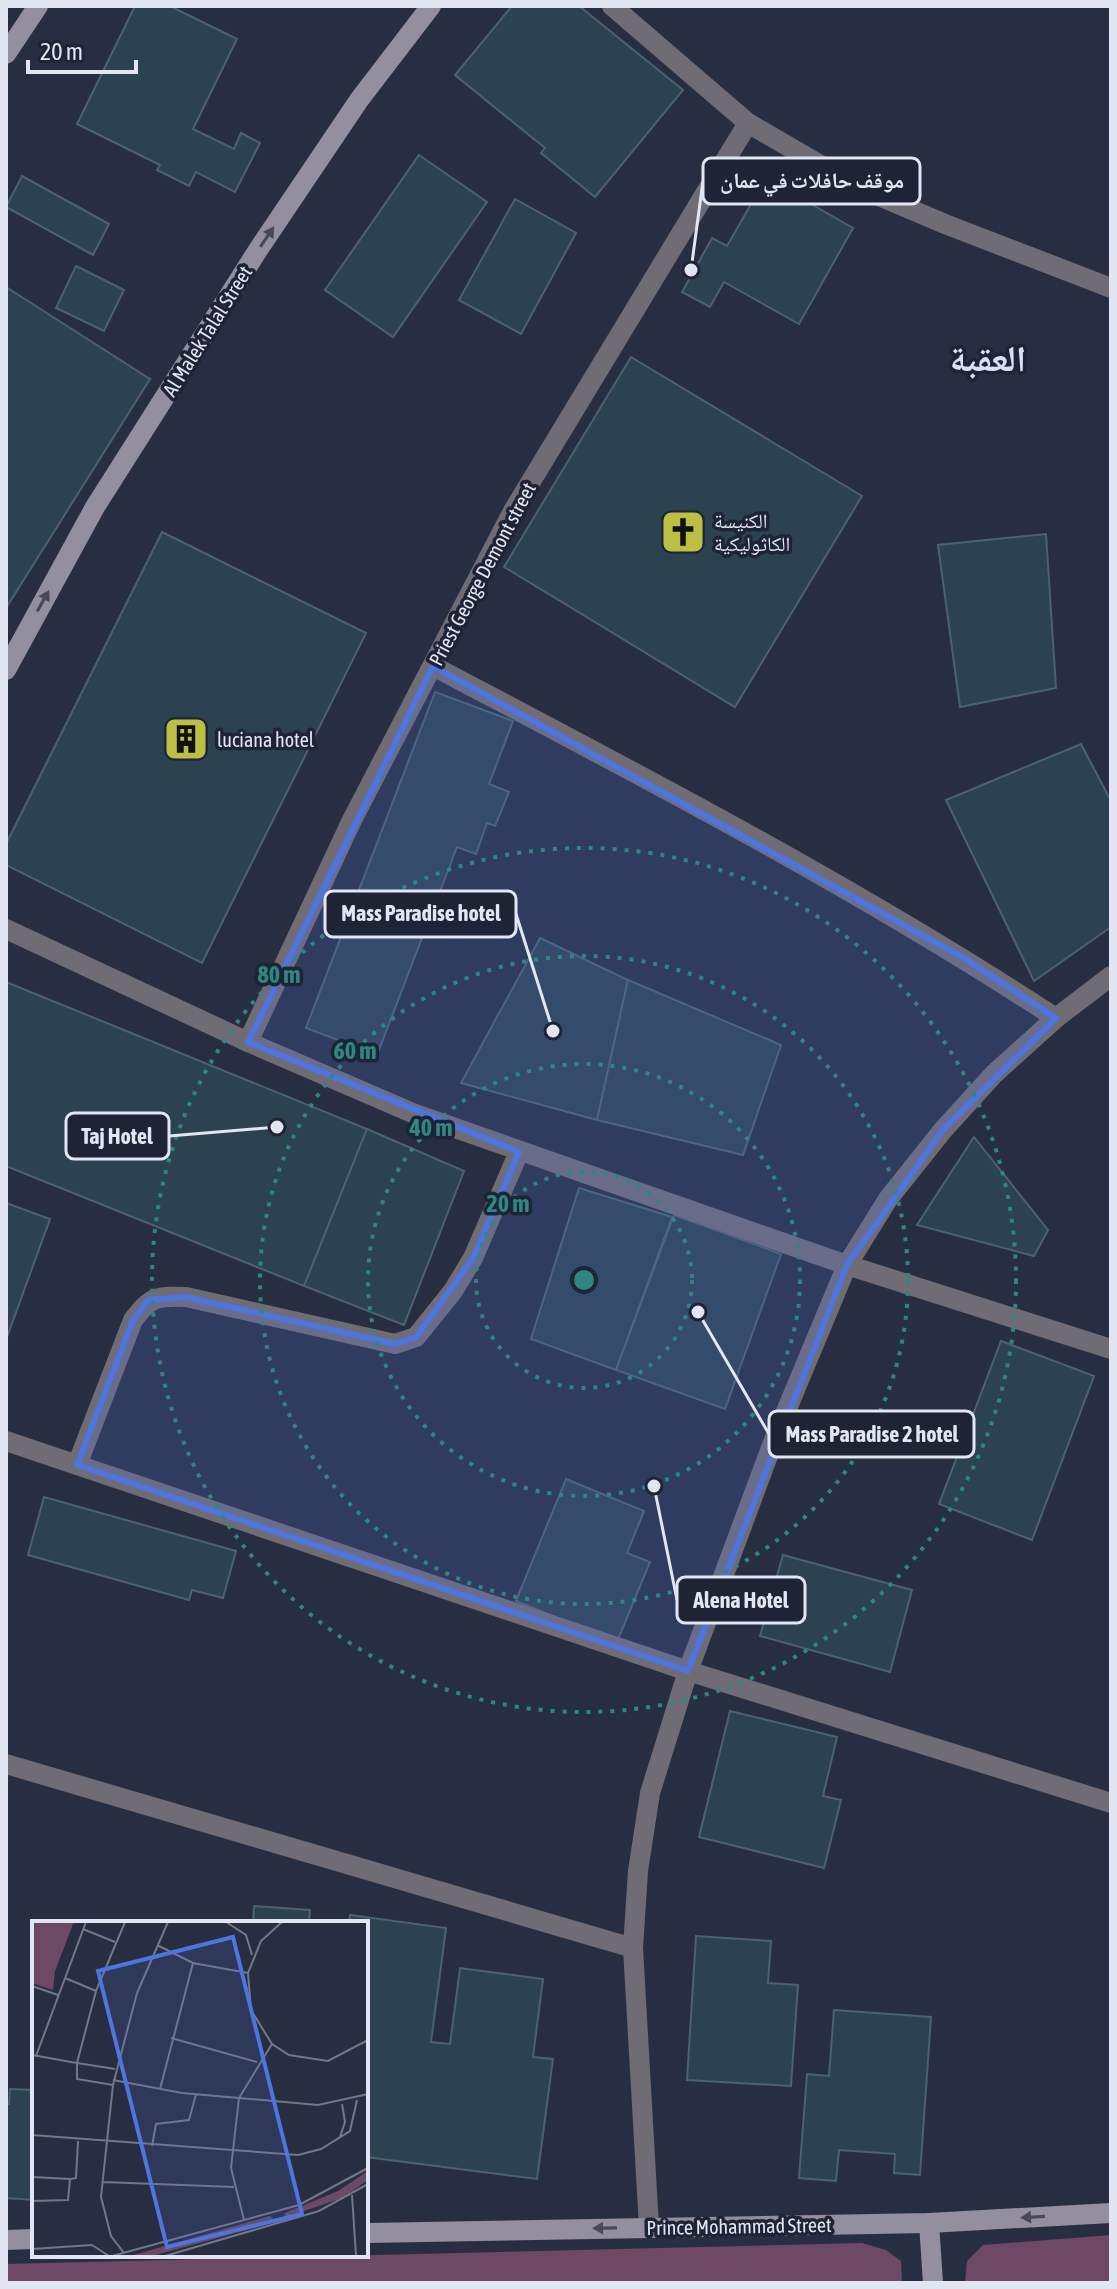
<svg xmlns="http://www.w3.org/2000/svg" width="1117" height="2289" font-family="'Asap Condensed','Noto Naskh Arabic',sans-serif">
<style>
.green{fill:#6d4966}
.building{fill:#2d4250;stroke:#4c6270;stroke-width:2}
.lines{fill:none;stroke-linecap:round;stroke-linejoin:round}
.street{stroke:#706c76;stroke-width:20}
.secondary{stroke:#948f9e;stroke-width:20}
.oneway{fill:#47495a}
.marked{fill:#4e74de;fill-opacity:0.2;stroke:#4e74de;stroke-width:6;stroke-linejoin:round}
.ring{fill:none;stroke:#2e8782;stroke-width:4;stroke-dasharray:4 8}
.labels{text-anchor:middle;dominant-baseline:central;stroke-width:7;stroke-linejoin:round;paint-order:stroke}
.street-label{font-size:20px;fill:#e1e6f2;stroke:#1e2436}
.poi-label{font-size:20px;fill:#e1e6f2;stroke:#1e2436;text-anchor:start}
.town-label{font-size:36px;font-weight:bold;fill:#d8e0f9;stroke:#1e2436}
.inset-road{fill:none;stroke:#727888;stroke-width:2}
.view{fill:#4e74de;fill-opacity:0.15;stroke:#4e74de;stroke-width:4}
.inset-edge{fill:none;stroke:#e1e6f2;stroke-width:4}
.centre{fill:#2e8782;stroke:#1e2436;stroke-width:4}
.ring-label{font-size:24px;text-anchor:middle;font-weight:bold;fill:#2e8782;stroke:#1e2436;stroke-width:7;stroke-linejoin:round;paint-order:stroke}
.leader{fill:none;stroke:#e1e6f2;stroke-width:3}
.callout-dot{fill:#e1e6f2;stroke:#1e2436;stroke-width:3}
.callout{fill:#1e2436;stroke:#e1e6f2;stroke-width:3}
.callout-label{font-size:22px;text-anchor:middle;font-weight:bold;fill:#e1e6f2}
</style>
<rect width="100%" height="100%" fill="#282e41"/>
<!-- green -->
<g class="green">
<path d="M1111 2235V2283H965L967 2261 983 2245Z"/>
<path d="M862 2243 886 2250 901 2261 902 2283H6V2264Z"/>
</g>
<!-- building -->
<g class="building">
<path d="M135 6H170L237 39 193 129 234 149 241 133 260 143 235 192 196 172 189 186 157 170 160 165 77 124Z"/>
<path d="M512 6H579L683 90 595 197 541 153 545 148 455 75Z"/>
<path d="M419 155 487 202 393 337 325 290Z"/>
<path d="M22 176 109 224 93 255 6 207Z"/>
<path d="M766 178 853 228 799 324 724 282 710 307 682 292 712 238 727 246Z"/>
<path d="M515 199 576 233 521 334 459 300Z"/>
<path d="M76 266 124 290 104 331 56 308Z"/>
<path d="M6 287 150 379 6 608Z"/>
<path d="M631 357 862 496 735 707 504 567Z"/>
<path d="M162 532 366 633 202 963 6 865V844Z"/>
<path d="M1046 534 1056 688 960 707 938 545Z"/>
<path d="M435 692 513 721 489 784 509 792 495 826 487 823 476 854 457 847 377 1055 306 1028Z"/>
<path d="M1081 744 1111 801V927L1034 981 946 800Z"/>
<path d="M540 938 628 980 597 1120 461 1083Z"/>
<path d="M628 980 781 1045 743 1155 597 1120Z"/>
<path d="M6 982 367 1129 304 1286 6 1166Z"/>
<path d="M367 1129 464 1171 404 1325 304 1286Z"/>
<path d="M974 1137 1048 1230 1034 1256 917 1225Z"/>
<path d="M579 1188 672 1217 616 1370 531 1339Z"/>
<path d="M6 1203 50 1219 6 1340Z"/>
<path d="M674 1215 781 1254 725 1409 616 1370Z"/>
<path d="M1001 1341 1094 1376 1032 1540 939 1504Z"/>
<path d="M566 1479 644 1511 627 1553 650 1562 617 1642 516 1601Z"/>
<path d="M44 1497 236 1551 223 1598 192 1590 189 1600 28 1555Z"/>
<path d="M783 1555 912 1590 890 1672 760 1636Z"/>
<path d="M730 1711 837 1737 823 1796 841 1800 824 1868 699 1837Z"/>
<path d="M254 1906 310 1910 309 1923H253Z"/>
<path d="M350 1915 446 1928 431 2042 450 2044 460 1968 543 1979 533 2057 553 2059 537 2179 366 2157V1923H349Z"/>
<path d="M696 1936 771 1941 768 1983 798 1985 791 2086 687 2080Z"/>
<path d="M834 2010 931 2017 920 2175 894 2173 895 2154 839 2150 836 2181 799 2178 807 2074 829 2076Z"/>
<path d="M10 2089 34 2090V2200L6 2198V2104H9Z"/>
</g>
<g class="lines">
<!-- street -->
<g class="street">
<path d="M612 6 748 123 858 187 945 224 1111 288"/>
<path d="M433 666C644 777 857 888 1056 1018"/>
<path d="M6 929 248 1042 415 1114 847 1265 1111 1349"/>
<path d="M248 1042 352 820 513 511 748 123"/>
<path d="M6 1441 688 1671 1111 1803"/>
<path d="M77 1465 133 1320C151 1296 157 1296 186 1297L395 1344 416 1337 453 1291 473 1258 519 1152"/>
<path d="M6 1764 633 1948"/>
<path d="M649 2227 633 1948 638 1871 650 1793 688 1671 772 1445 847 1265 888 1199 943 1130 994 1074 1056 1018 1111 976"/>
</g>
<!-- secondary -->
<g class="secondary">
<path d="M6 54 38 6"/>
<path d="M6 670 95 507 258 250 359 100 431 6"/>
<path d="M929 2223 933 2283"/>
<path d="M366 2233 929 2223 1111 2213"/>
<path d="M6 2240 34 2239"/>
</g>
</g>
<!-- one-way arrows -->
<defs><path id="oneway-solid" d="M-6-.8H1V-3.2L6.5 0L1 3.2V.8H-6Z" transform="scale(2)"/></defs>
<g class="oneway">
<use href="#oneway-solid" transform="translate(267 237) rotate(-56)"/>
<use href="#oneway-solid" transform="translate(43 601) rotate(-61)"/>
<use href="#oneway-solid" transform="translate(1033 2217) rotate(177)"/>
<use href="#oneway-solid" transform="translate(605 2228) rotate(179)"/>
</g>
<!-- marked area -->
<path class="marked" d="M433 666 964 958 1056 1018 943 1130 847 1265 688 1671 77 1465 133 1320 148 1300 186 1297 395 1344 416 1337 473 1258 519 1152 248 1042Z"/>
<!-- distance rings -->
<g class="ring">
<circle cx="584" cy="1280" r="108"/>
<circle cx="584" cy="1280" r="216"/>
<circle cx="584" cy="1280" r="324"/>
<circle cx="584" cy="1280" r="432"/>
</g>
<!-- icons -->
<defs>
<g id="church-square" transform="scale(2.3)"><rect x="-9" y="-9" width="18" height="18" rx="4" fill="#bbc045" stroke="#1e2436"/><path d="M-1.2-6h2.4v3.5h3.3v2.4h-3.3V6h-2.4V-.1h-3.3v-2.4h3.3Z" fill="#111"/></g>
<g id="building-square" transform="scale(2.3)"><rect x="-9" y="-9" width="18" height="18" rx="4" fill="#bbc045" stroke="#1e2436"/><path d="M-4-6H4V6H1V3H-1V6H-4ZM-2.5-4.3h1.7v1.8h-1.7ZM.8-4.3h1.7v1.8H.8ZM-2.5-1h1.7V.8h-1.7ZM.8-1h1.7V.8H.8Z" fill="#111"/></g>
</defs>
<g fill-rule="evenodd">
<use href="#church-square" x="683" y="532"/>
<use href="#building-square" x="186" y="739"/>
</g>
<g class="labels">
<!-- street labels -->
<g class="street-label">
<text transform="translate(207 331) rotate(-58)">Al Malek Talal Street</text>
<text transform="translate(482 574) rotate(-62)">Priest George Demont street</text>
<text transform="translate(739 2226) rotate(-1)">Prince Mohammad Street</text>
</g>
<!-- poi labels -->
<g class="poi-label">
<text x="714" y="520">الكنيسة<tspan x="714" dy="23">الكاثوليكية</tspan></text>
<text x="217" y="739">luciana hotel</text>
</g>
<!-- town labels -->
<g class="town-label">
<text x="988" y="358">العقبة</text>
</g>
</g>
<!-- overview -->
<g transform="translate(32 1921)">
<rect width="336" height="336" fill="#282e41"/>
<path d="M0 1H47L41 3 23 50 21 69 0 62ZM336 250V259L310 277 252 297 253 292 306 270ZM238 295 244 301 120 335H98Z" fill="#6d4966"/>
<path class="inset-road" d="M194 1 214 14 220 34M250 1 229 20 216 52 219 89 240 123 257 134 296 140 336 119M51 8 83 21M125 24 161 42 216 52M33 57 64 70M0 65 26 74M139 117 225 141M0 134 45 142V158L81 164M4 135 54 1M83 148 45 142 64 70 93 1M81 159 150 172 286 184 336 173M128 168 161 42M0 214 266 234 289 228 318 210 325 179M308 216 313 201 310 183M120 225 124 203 157 199 164 173M0 256 38 258M71 261 202 266M320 274 324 335M0 280 36 279 38 258 44 257 46 220M212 299 199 247 207 177 240 123M0 328 60 324 77 335M92 332 79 315 69 276 81 164 105 72 136 1M80 335 267 284 336 247M133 335 287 290 336 263"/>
<path class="view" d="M201 16 270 293 135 326 66 50Z"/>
<rect width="336" height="336" class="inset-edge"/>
</g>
<circle cx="584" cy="1280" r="12" class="centre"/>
<g class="ring-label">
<text x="279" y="983">80 m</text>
<text x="355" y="1059">60 m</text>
<text x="431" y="1136">40 m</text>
<text x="508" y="1212">20 m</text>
</g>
<!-- callouts -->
<path class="leader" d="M691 270L703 181M553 1031L516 914M277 1127L169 1136M698 1312L769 1434M654 1486L677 1600"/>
<g class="callout-dot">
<circle cx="691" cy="270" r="8"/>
<circle cx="553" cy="1031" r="8"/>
<circle cx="277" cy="1127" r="8"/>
<circle cx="698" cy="1312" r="8"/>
<circle cx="654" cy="1486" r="8"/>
</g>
<g class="callout">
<rect x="703" y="158" width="217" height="46" rx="8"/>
<rect x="325" y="891" width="191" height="46" rx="8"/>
<rect x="66" y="1113" width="103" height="46" rx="8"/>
<rect x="769" y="1411" width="205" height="46" rx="8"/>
<rect x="677" y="1577" width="128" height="46" rx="8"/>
</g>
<g class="callout-label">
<text x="812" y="188">موقف حافلات في عمان</text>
<text x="421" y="921">Mass Paradise hotel</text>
<text x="117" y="1144">Taj Hotel</text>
<text x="872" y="1442">Mass Paradise 2 hotel</text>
<text x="741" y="1608">Alena Hotel</text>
</g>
<!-- border -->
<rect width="1117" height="2289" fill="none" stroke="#e1e6f2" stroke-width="16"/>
<!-- scale -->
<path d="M28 60v12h108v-12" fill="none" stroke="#e1e6f2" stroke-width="4"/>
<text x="40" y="60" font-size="24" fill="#e1e6f2" stroke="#1e2436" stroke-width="6" paint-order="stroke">20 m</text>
</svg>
